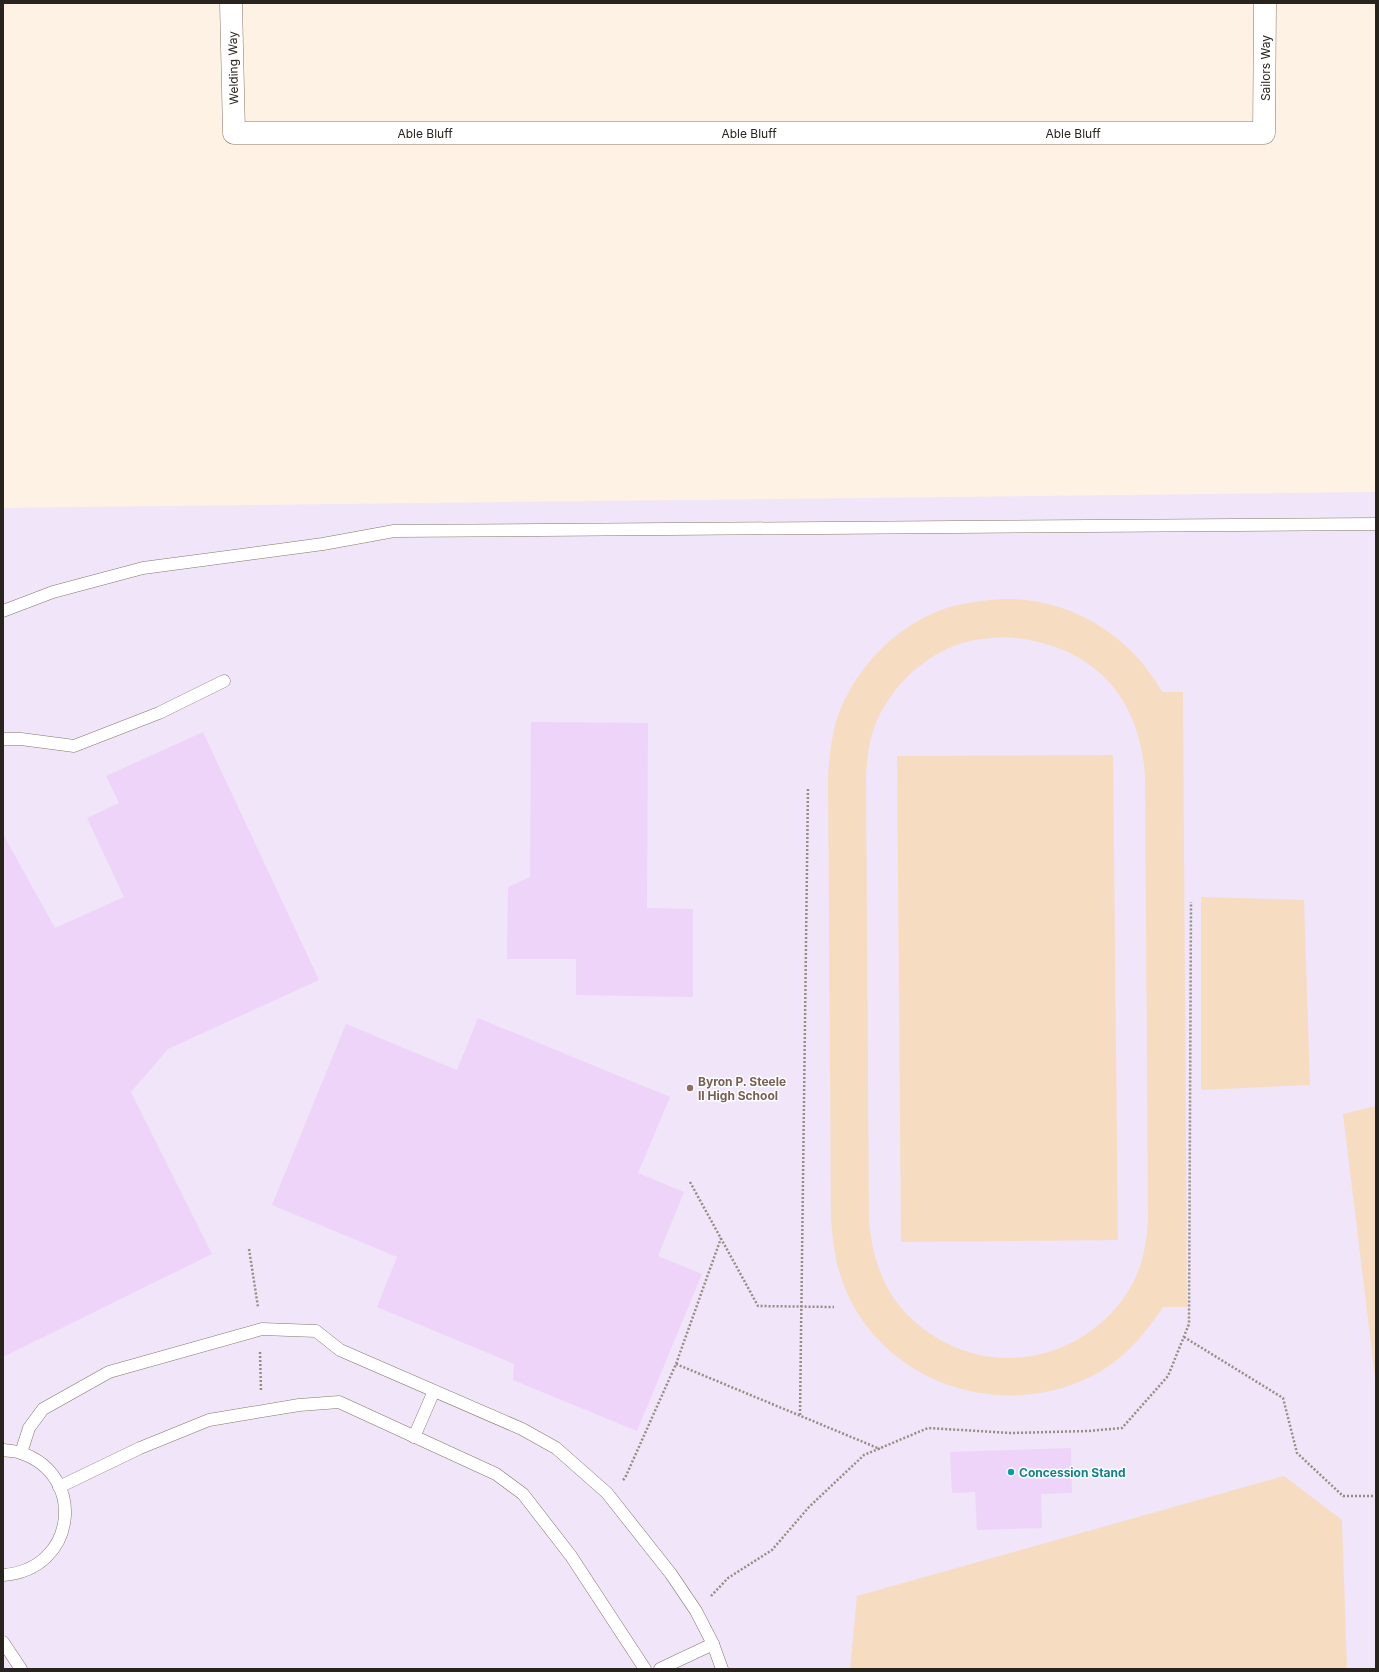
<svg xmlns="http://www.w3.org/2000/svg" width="1379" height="1672" font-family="Inter,sans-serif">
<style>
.education{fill:#f0e5f9}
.green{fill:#f6ddc1;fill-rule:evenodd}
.building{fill:#efd4f9}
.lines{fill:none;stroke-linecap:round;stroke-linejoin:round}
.service-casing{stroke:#867869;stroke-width:13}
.minor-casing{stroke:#867869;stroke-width:23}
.path{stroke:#968d83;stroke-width:2.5;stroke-dasharray:2 2;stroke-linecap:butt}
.service{stroke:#fff;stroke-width:12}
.minor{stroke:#fff;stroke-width:22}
.education-dot{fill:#8d6e63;stroke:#fff;stroke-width:1.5}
.culture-dot{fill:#0f9aa8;stroke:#fff;stroke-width:1.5}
.labels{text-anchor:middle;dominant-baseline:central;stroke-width:3;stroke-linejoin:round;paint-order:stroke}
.street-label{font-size:12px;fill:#29231d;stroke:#fff}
.education-label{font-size:12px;font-weight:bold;fill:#785e54;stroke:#fff;text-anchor:start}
.culture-label{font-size:12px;font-weight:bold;fill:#0d838f;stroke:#fff;text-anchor:start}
</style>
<rect width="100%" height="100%" fill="#fef2e4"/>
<!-- education -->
<path class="education" d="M1376 492V1669H3V508Z"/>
<!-- green -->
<g class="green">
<path d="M1004 599C1013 599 1023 599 1032 601 1077 607 1122 634 1149 672 1154 678 1158 685 1162 692H1183L1187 1307H1163C1144 1336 1121 1362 1090 1377 994 1424 872 1378 840 1274 834 1256 833 1238 831 1220L828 776C829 758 831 740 836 722 852 670 897 623 950 607 968 602 986 600 1004 599ZM1005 637C1088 643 1139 691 1145 775L1148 1219C1147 1241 1143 1263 1133 1283 1095 1353 1006 1380 937 1338 915 1325 895 1305 884 1281 875 1261 871 1242 869 1220L866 776C867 762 868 748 872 734 885 692 921 656 962 643 976 639 990 638 1005 637Z"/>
<path d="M1113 755 1118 1240 901 1242 897 756Z"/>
<path d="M1201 897 1304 900 1310 1085 1201 1090Z"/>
<path d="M1376 1106V1385L1343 1114Z"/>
<path d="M1284 1476 1342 1520 1347 1669H850L857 1596Z"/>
</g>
<!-- building -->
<g class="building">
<path d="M531 722 648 723 647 908 693 909V997L576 995V959H507L508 887 530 877Z"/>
<path d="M203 732 319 980 168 1049 131 1092 212 1254 3 1357V834L55 928 124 897 87 818 119 803 106 776Z"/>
<path d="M478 1018 670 1097 638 1173 684 1192 658 1256 702 1274 637 1431 513 1380 514 1364 377 1307 397 1257 272 1205 346 1024 457 1070Z"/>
<path d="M1071 1448 1072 1493 1041 1494 1042 1528 977 1530 975 1492 952 1493 950 1452Z"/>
</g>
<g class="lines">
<!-- service casing -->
<g class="service-casing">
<g id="service">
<path d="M3 611 53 592 143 568 323 544 394 531 1376 524"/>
<path d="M3 739H21L74 746 159 713 224 681"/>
<path d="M414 1437 434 1391"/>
<path d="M3 1450C9 1451 16 1451 21 1453 87 1475 77 1570 3 1575"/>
<path d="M21 1453 29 1428 43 1409 109 1372 262 1329 316 1331 340 1350 522 1429 556 1448 607 1493 671 1574 696 1611 713 1644"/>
<path d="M59 1487 140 1448 209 1420 299 1405 339 1402 496 1474 523 1494 571 1556 645 1669"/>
<path d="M3 1642 21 1669"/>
<path d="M660 1669 713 1644 722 1669"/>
</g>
</g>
<!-- minor casing -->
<g class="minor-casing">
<path id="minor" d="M231 3 234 133H1264L1265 3"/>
</g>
<!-- path -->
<g class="path">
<path d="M690 1182 758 1306 834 1307"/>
<path d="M249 1249 258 1307"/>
<path d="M1184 1337 1283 1398 1297 1453 1343 1496H1376"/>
<path d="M260 1352 261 1391"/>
<path d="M676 1364 880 1449"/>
<path d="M800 1415 808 787"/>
<path d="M623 1480 625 1478 676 1364 721 1238"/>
<path d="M711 1596 728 1578 772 1550 809 1507 864 1455 928 1428 1011 1433 1088 1431 1122 1428 1168 1376 1189 1324 1191 902"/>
</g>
<!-- service -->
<use href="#service" class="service"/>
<!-- minor -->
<use href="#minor" class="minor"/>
</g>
<!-- markers -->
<circle class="education-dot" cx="690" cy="1088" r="4"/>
<circle class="culture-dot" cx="1011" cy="1472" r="4"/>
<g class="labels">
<!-- street labels -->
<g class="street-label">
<text transform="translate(233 68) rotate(-91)">Welding Way</text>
<text transform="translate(1265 68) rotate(-90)">Sailors Way</text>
<text x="425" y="133">Able Bluff</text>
<text x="749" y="133">Able Bluff</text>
<text x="1073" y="133">Able Bluff</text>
</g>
<!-- education labels -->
<g class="education-label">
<text x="698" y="1081">Byron P. Steele<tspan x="698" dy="14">II High School</tspan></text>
</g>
<!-- culture labels -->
<g class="culture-label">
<text x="1019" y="1472">Concession Stand</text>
</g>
</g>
<!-- border -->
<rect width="1379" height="1672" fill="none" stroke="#29231d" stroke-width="8"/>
</svg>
